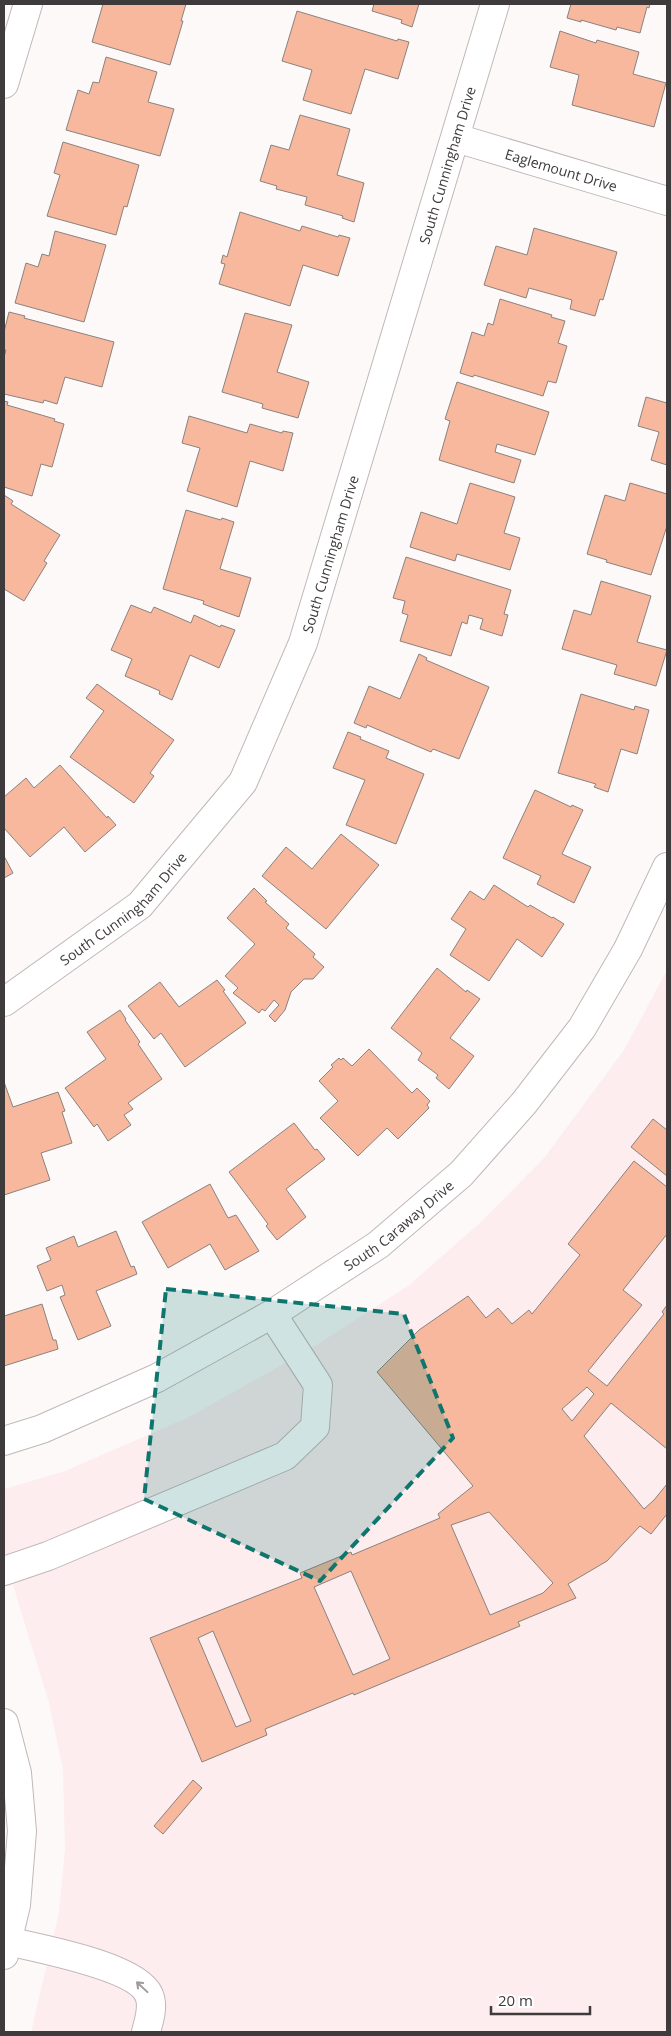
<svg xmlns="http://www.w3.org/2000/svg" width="671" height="2036" font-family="'Open Sans',sans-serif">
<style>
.built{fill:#feedee}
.building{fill:#f7b89d;stroke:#8b827e;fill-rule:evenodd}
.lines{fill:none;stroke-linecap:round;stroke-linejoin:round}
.minor-casing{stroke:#c2b7b8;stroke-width:30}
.minor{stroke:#fff;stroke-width:28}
.oneway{stroke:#9f9c9d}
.marked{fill:#0f766e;fill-opacity:0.2;stroke:#0f766e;stroke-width:4;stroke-dasharray:10 6;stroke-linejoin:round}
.labels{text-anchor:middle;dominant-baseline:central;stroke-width:4;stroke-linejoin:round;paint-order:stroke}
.street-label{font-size:14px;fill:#3f3a3b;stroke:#fff}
</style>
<rect width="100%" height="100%" fill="#fdf9f9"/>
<!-- built -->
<path class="built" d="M667 970V2032H31L59 1912 65 1848 63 1770 49 1703 4 1556V1489L65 1471 189 1417 310 1349 408 1286 482 1221 544 1158 624 1050Z"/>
<!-- building -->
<g class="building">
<path d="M103 4H186L181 21H183L170 65 92 42Z"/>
<path d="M374 4H419L412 27 401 23 402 20 372 11Z"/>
<path d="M571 4H650L649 8 647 7 640 33 617 27 616 30 581 20V22L567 18Z"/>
<path d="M297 11 397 41 398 39 409 42 398 79 365 69 351 114 303 100 312 70 282 61Z"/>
<path d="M560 31 596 43 597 40 639 52 633 74 666 83 654 127 572 105 579 75 550 67Z"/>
<path d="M106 57 157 72 148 102 174 109 160 156 66 130 78 90 89 94 93 82 99 83Z"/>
<path d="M300 115 350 129 337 175 364 183 354 222 342 218 343 216 305 205 307 197 276 189 277 186 260 181 271 145 289 150Z"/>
<path d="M63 142 139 165 127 207 124 206 116 235 47 216 60 175 54 173Z"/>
<path d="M240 212 300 231 302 226 338 237 339 235 350 238 338 276 303 265 290 306 219 284 225 264 221 263 223 255 227 257Z"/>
<path d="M534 228 617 252 603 300 600 299 595 316 570 309 572 300 529 288 526 298 484 285 496 246 527 255Z"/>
<path d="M55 231 106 245 84 322 15 303 26 263 38 267 42 254 49 256Z"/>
<path d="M500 299 552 315 551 317 565 321 558 343 567 346 556 383 548 381 543 396 474 375 473 377 460 373 472 332 484 336 488 323 493 325Z"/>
<path d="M9 312 25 316 24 318 114 342 102 387 65 377 57 404 44 400 43 403 4 394V357L6 350H4V332Z"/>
<path d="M245 313 292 325 277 372 309 382 298 418 262 408 263 404 222 392Z"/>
<path d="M457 382 549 412 535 455 497 444 495 452 521 460 514 483 439 460 450 421 445 419Z"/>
<path d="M646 397 667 403V465L651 460 659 432 638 426Z"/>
<path d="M4 401 8 402 7 405 55 419 54 421 64 424 52 467 41 464 32 496 4 487Z"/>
<path d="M189 416 247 433 250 424 282 433 283 431 293 433 283 471 250 461 237 507 187 491 200 448 182 443Z"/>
<path d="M470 483 515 497 504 533 520 538 510 570 457 554 455 561 410 547 421 512 457 524Z"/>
<path d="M630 483 667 494V526L651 575 606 562 607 560 587 554 605 495 625 501Z"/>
<path d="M4 495 13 501 11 504 60 535 44 561 47 563 24 601 4 589Z"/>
<path d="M186 510 221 520 222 518 234 522 220 569 251 578 239 617 203 604 204 601 163 589Z"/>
<path d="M406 557 511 590 504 614 508 615 502 636 480 629 483 619 469 615 467 624 462 622 451 656 400 641 408 615 402 613 405 601 393 598Z"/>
<path d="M601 581 651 596 637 642 667 650 656 686 614 674 617 665 562 649 574 610 591 615Z"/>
<path d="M131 605 151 613 154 607 191 623 194 615 220 627 221 625 235 630 219 668 190 655 172 700 159 694 160 691 125 676 132 659 111 650Z"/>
<path d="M419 654 427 658 426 660 489 687 459 759 433 749 431 752 367 725 366 728 354 723 369 686 400 699Z"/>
<path d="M97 684 174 740 150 773 154 776 134 803 70 757 104 711 86 698Z"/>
<path d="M581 694 634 710 635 706 649 710 637 754 621 749 608 792 594 787 596 784 558 773Z"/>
<path d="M348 732 361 737 360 739 389 751 386 758 424 774 396 844 346 825 365 780 333 768Z"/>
<path d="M60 765 107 818 108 816 116 825 85 852 64 827 30 857 4 828V797L26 778 34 788Z"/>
<path d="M535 790 571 807 572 805 583 810 562 854 591 867 574 903 537 884 541 876 503 858Z"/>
<path d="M341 834 379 865 326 929 262 876 286 847 312 869Z"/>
<path d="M4 856 13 873 4 878Z"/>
<path d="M494 885 528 907 530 905 552 918 553 917 564 924 542 957 517 939 489 981 450 955 466 929 451 919 470 891 484 900Z"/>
<path d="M254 888 267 901 265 902 289 924 286 928 315 954 313 957 324 967 313 979H304L291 992 285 1010 275 1022 269 1016 279 1005 274 1000 265 1011 262 1009 259 1013 233 993 238 988 225 976 255 944 227 918Z"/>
<path d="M437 968 466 992 467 990 480 999 450 1038 474 1056 449 1089 436 1078 438 1075 418 1060 422 1053 391 1028Z"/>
<path d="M217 980 225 990 223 991 246 1023 185 1067 161 1033 154 1039 128 1006 160 982 179 1007Z"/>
<path d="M120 1010 126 1019 125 1020 140 1042 138 1044 162 1079 128 1103 133 1109 124 1115 131 1125 108 1141 97 1124 94 1127 65 1088 106 1059 87 1032Z"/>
<path d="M369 1049 412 1093 417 1088 430 1101 427 1105 429 1108 398 1139 387 1128 358 1156 320 1118 338 1101 319 1081 333 1067 331 1065 339 1058 341 1060 343 1058 352 1066Z"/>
<path d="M4 1082 13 1107 58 1092 65 1111 62 1112 72 1143 41 1153 50 1180 4 1195Z"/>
<path d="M653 1119 667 1130V1176L631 1147Z"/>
<path d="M294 1123 315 1150 317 1149 325 1159 286 1189 306 1217 277 1240 266 1226 268 1224 229 1172Z"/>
<path d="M634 1161 667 1187V1234L623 1290 642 1305 588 1371 607 1386 664 1314 662 1312 667 1305V1449L611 1403 584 1436 644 1509 654 1500 667 1484V1514L651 1534 640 1526 607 1561 568 1584 576 1598 518 1622 520 1626 354 1695 353 1693 265 1729 267 1735 202 1762 150 1638 302 1578 300 1573 351 1552 352 1555 440 1518 438 1514 473 1486 377 1372 419 1330 468 1296 486 1318 498 1308 512 1324 529 1310 532 1314 580 1255 568 1244ZM587 1387 594 1394 572 1421 562 1409ZM489 1512 553 1583 543 1593 490 1615 451 1525ZM351 1571 390 1659 353 1675 314 1587ZM213 1631 251 1721 236 1727 198 1638Z"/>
<path d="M210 1184 228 1218 236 1215 259 1251 225 1270 210 1244 168 1268 142 1222Z"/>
<path d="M116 1231 131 1267 134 1266 137 1274 96 1291 111 1326 78 1340 60 1297 65 1295 62 1285 47 1291 37 1266 51 1260 46 1248 74 1236 78 1247Z"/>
<path d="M42 1304 53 1340H56L58 1349 4 1366V1316Z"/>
<path d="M193 1780 202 1788 163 1834 154 1826Z"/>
</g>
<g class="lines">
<!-- minor casing -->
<g class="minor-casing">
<g id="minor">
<path d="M4 84 28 4"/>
<path id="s1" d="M456 138 667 201"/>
<path id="s2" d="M4 1002 140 905 243 782 303 643 495 4"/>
<path id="s3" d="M4 1441 42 1429 157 1378 272 1314 378 1245 461 1174 524 1103 582 1028 628 949 667 867"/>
<path d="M4 1571 48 1556 285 1456 315 1427 318 1385 272 1314"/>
<path d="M4 1723 17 1773 22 1831 16 1905 4 1955"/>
<path d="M7 1941C36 1948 137 1966 149 1995 154 2007 149 2020 146 2032"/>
</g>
</g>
<!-- minor -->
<use href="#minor" class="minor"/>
</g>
<!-- one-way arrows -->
<defs><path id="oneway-shaft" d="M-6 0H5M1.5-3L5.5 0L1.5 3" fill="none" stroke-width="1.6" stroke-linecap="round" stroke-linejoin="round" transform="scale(1.25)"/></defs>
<use class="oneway" href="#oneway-shaft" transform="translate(142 1987) rotate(-137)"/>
<!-- marked area -->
<path class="marked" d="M166 1289 404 1314 453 1438 320 1581 144 1499Z"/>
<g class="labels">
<!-- street labels -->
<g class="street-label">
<text stroke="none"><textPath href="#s2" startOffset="978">South Cunningham Drive</textPath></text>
<text stroke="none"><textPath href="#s1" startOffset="110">Eaglemount Drive</textPath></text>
<text stroke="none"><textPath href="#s2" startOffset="572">South Cunningham Drive</textPath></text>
<text stroke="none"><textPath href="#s2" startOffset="152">South Cunningham Drive</textPath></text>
<text stroke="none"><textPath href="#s3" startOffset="452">South Caraway Drive</textPath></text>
</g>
</g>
<!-- border -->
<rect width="671" height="2036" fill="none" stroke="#3f3a3b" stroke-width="10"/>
<!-- scale -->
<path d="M491 2006v8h99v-8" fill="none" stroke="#3f3a3b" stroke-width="2.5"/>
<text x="498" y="2006" font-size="15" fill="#3f3a3b" stroke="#ffffff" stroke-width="4" paint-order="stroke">20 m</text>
</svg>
